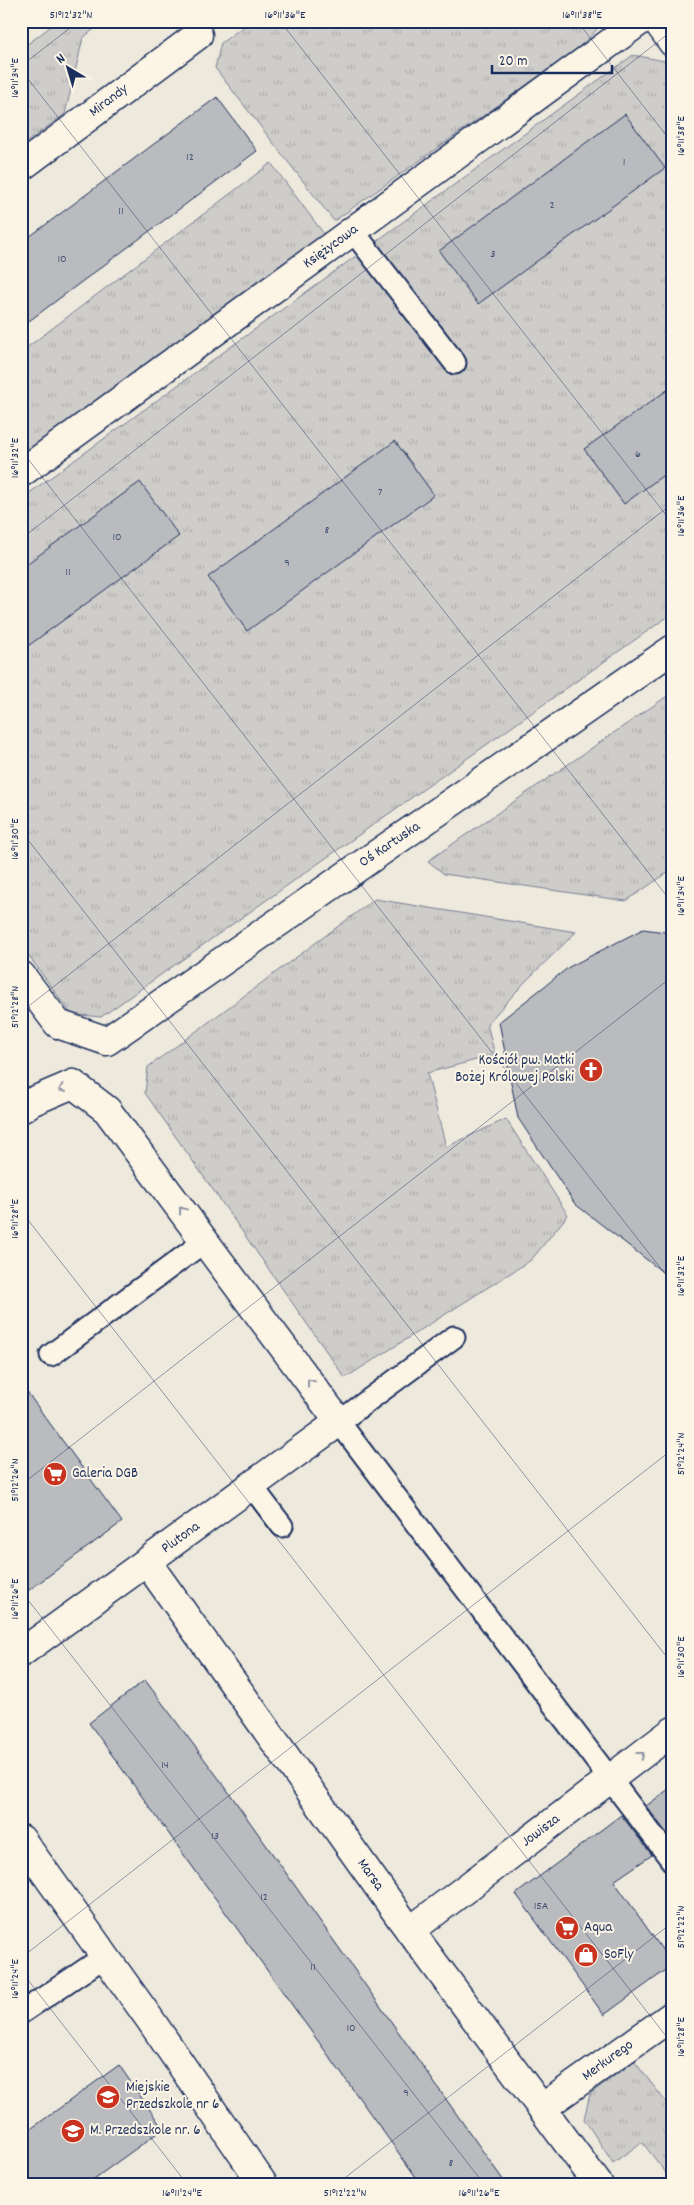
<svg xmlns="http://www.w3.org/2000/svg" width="694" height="2205" font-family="Dekko,sans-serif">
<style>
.grass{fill:url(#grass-tufts);stroke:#757e94}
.building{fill:#babbbe;stroke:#1b2f5e}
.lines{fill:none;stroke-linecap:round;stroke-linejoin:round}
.service-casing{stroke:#1b2f5e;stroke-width:25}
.pedestrian-casing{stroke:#1b2f5e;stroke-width:31}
.minor-casing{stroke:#1b2f5e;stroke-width:31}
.service{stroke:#fcf5e5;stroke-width:21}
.pedestrian{stroke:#fcf5e5;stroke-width:28}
.minor{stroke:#fcf5e5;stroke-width:28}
.oneway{stroke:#8c92a2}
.ticks{fill:none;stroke:#1b2f5e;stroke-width:1;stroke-opacity:0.45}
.labels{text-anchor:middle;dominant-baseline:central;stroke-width:4;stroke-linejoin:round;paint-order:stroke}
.number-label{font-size:12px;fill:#435276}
.street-label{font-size:15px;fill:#1b2f5e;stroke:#fcf5e5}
.poi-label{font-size:15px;fill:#1b2f5e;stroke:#fcf5e5;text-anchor:start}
.neatline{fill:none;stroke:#1b2f5e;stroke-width:2}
.ticks-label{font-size:12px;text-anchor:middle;fill:#1b2f5e}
</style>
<defs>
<pattern id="grass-tufts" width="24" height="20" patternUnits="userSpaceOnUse" patternTransform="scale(1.25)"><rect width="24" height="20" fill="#cfcdca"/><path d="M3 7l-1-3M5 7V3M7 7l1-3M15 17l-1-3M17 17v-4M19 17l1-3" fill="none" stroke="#b1b0b0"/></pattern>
</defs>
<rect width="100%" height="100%" fill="#eee9dd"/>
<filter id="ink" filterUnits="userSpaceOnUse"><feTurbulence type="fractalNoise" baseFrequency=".02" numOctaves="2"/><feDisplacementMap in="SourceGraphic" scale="10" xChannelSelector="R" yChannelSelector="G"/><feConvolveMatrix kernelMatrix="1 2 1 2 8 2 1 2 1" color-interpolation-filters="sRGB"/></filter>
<g filter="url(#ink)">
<!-- grass -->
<g class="grass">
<path d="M58 21H104L83 38 65 114 21 146V49Z"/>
<path d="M251 21H604L590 37 572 53 334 221 215 68 221 43Z"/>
<path d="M633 55 670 62 673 66V613L101 1017 71 1014 21 945V499Z"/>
<path d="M271 163 327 238 21 458V352Z"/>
<path d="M673 692V869L626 901 444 874 428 861Z"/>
<path d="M375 899 576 932 525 982 487 1024 495 1055 427 1073 446 1147 506 1119 568 1215 531 1260 345 1378 145 1093 148 1067Z"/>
<path d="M634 2061 673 2111V2182L642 2142 613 2163 584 2119 590 2094Z"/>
</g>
<!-- building -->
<g class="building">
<path d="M217 97 257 151 21 327V243Z"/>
<path d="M625 114 665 168 478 304 439 251Z"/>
<path d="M673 386V468L624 504 584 449Z"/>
<path d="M395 441 434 495 247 631 208 577Z"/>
<path d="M140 482 179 536 21 651V568Z"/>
<path d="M643 929 673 933V1280L575 1204 518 1118 499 1022 569 967Z"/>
<path d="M21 1384 122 1522 21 1596Z"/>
<path d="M145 1680 223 1784 506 2184H421L89 1723Z"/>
<path d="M673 1786V1840H672L646 1806Z"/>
<path d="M621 1815 652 1855 614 1881 673 1965 604 2015 516 1894Z"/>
<path d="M119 2065 163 2129 87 2184H21V2136Z"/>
</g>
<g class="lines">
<!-- service casing -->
<g class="service-casing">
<g id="service">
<path d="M353 231 455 363"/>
<path d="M454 1337 339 1422 673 1862"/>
<path d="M51 1355 205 1241"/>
<path d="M251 1485 282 1526"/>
<path d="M21 2013 104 1957"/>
</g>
</g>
<!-- pedestrian casing -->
<g class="pedestrian-casing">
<g id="pedestrian">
<path d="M21 975 58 1024 107 1041 673 649"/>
<path d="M21 1839 149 2018 263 2184"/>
</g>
</g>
<!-- minor casing -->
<g class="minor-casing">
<g id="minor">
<path d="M657 21 673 43"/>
<path d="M21 167 198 35"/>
<path d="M21 473 640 21"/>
<path d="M21 1109 31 1102 73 1084 107 1110 339 1422 21 1653"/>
<path d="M147 1562 402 1920 598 2184"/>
<path d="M410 1931 673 1731"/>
<path d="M542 2108 673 2015"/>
</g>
</g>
<!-- service -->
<use href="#service" class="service"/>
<!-- pedestrian -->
<use href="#pedestrian" class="pedestrian"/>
<!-- minor -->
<use href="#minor" class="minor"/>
</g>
<!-- one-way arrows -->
<defs><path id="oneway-chevron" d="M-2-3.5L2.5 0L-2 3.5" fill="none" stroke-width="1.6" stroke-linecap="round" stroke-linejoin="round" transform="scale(1.25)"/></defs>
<g class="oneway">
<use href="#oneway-chevron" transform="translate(62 1089) rotate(157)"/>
<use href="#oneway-chevron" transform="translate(182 1210) rotate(-127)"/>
<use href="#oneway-chevron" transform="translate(310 1382) rotate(-127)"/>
<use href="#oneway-chevron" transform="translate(641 1755) rotate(-37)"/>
</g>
</g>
<!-- ticks -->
<path class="ticks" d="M280 21 673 524M577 21 673 144M21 66 79 21M21 70 673 904M21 450 673 1284M21 539 673 30M21 831 673 1665M21 1012 673 503M21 1211 673 2045M21 1485 673 976M21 1591 484 2184M21 1958 673 1449M21 1971 187 2184M337 2184 673 1922"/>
<!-- icons -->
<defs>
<g id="church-disc" transform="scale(1.25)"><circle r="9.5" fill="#c8321e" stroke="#fcf5e5"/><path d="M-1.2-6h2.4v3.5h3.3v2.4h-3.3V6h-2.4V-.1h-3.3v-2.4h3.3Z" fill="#fff"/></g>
<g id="supermarket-disc" transform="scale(1.25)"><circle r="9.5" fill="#c8321e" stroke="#fcf5e5"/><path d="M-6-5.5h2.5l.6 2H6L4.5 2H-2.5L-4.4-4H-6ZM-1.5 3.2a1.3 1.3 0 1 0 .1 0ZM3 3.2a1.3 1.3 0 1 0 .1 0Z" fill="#fff"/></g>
<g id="shop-disc" transform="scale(1.25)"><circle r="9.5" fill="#c8321e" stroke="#fcf5e5"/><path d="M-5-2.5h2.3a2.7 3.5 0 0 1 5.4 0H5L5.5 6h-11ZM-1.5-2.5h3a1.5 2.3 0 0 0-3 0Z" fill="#fff"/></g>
<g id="school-disc" transform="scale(1.25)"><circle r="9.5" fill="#c8321e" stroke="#fcf5e5"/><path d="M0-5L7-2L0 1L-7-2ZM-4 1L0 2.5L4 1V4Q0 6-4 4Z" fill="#fff"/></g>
</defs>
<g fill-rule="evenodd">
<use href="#church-disc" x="591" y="1070"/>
<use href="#supermarket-disc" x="55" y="1474"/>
<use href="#supermarket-disc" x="567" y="1928"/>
<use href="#shop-disc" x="586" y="1955"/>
<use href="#school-disc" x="108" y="2097"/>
<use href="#school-disc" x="73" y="2131"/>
</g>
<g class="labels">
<!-- number labels -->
<g class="number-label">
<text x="190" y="157">12</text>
<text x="624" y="162">1</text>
<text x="552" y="205">2</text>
<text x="121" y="211">11</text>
<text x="493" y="254">3</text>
<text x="62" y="259">10</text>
<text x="638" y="454">6</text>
<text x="380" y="492">7</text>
<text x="327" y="530">8</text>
<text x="117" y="537">10</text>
<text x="287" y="563">9</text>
<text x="68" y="572">11</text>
<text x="165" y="1765">14</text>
<text x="215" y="1836">13</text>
<text x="264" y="1897">12</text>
<text x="541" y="1906">15A</text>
<text x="313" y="1967">11</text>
<text x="351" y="2028">10</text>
<text x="406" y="2093">9</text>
<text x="451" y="2163">8</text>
</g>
<!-- street labels -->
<g class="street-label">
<text transform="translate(109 101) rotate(-37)">Mirandy</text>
<text transform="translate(331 247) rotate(-36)">Księżycowa</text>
<text transform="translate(390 845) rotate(-34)">Oś Kartuska</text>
<text transform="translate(181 1538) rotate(-36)">Plutona</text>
<text transform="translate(541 1831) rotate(-37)">Jowisza</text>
<text transform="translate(370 1875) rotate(55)">Marsa</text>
<text transform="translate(608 2061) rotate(-36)">Merkurego</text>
</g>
<!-- poi labels -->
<g class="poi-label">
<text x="574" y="1061" text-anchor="end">Kościół pw. Matki<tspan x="574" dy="17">Bożej Królowej Polski</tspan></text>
<text x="72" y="1474">Galeria DGB</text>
<text x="584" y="1928">Aqua</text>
<text x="604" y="1955">SoFly</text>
<text x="126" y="2088">Miejskie<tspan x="126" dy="17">Przedszkole nr 6</tspan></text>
<text x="90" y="2131">M. Przedszkole nr. 6</text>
</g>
</g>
<!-- margin -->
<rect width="694" height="2205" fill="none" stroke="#fcf5e5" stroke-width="55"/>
<!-- north arrow -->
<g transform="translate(68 68) rotate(322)" stroke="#fcf5e5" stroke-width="4" paint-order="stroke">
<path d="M0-4L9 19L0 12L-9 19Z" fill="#1b2f5e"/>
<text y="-8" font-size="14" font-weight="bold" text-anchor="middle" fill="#1b2f5e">N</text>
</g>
<!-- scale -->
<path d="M492 65v8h120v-8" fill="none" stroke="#1b2f5e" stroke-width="2.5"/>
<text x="499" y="65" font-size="15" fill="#1b2f5e" stroke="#fcf5e5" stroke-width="4" paint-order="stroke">20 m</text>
<rect x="28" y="28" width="638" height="2150" class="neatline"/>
<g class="ticks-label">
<text x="71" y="18">51°12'32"N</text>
<text x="285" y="18">16°11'36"E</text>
<text x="582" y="18">16°11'38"E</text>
<text transform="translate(14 78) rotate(-90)" y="4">16°11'34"E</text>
<text transform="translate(680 136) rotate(-90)" y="4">16°11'38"E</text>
<text transform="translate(14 458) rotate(-90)" y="4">16°11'32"E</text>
<text transform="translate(680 516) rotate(-90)" y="4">16°11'36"E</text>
<text transform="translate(14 839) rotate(-90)" y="4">16°11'30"E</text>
<text transform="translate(680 896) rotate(-90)" y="4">16°11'34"E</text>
<text transform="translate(14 1007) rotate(-90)" y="4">51°12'28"N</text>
<text transform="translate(14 1219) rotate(-90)" y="4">16°11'28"E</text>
<text transform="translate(680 1276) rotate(-90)" y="4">16°11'32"E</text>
<text transform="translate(680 1454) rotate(-90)" y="4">51°12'24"N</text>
<text transform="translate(14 1480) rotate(-90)" y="4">51°12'26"N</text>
<text transform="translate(14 1599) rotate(-90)" y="4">16°11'26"E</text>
<text transform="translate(680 1657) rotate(-90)" y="4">16°11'30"E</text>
<text transform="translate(680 1927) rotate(-90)" y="4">51°12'22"N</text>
<text transform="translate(14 1979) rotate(-90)" y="4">16°11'24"E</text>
<text transform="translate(680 2037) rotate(-90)" y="4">16°11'28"E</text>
<text x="182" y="2196">16°11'24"E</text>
<text x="345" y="2196">51°12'22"N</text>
<text x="479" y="2196">16°11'26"E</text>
</g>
</svg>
